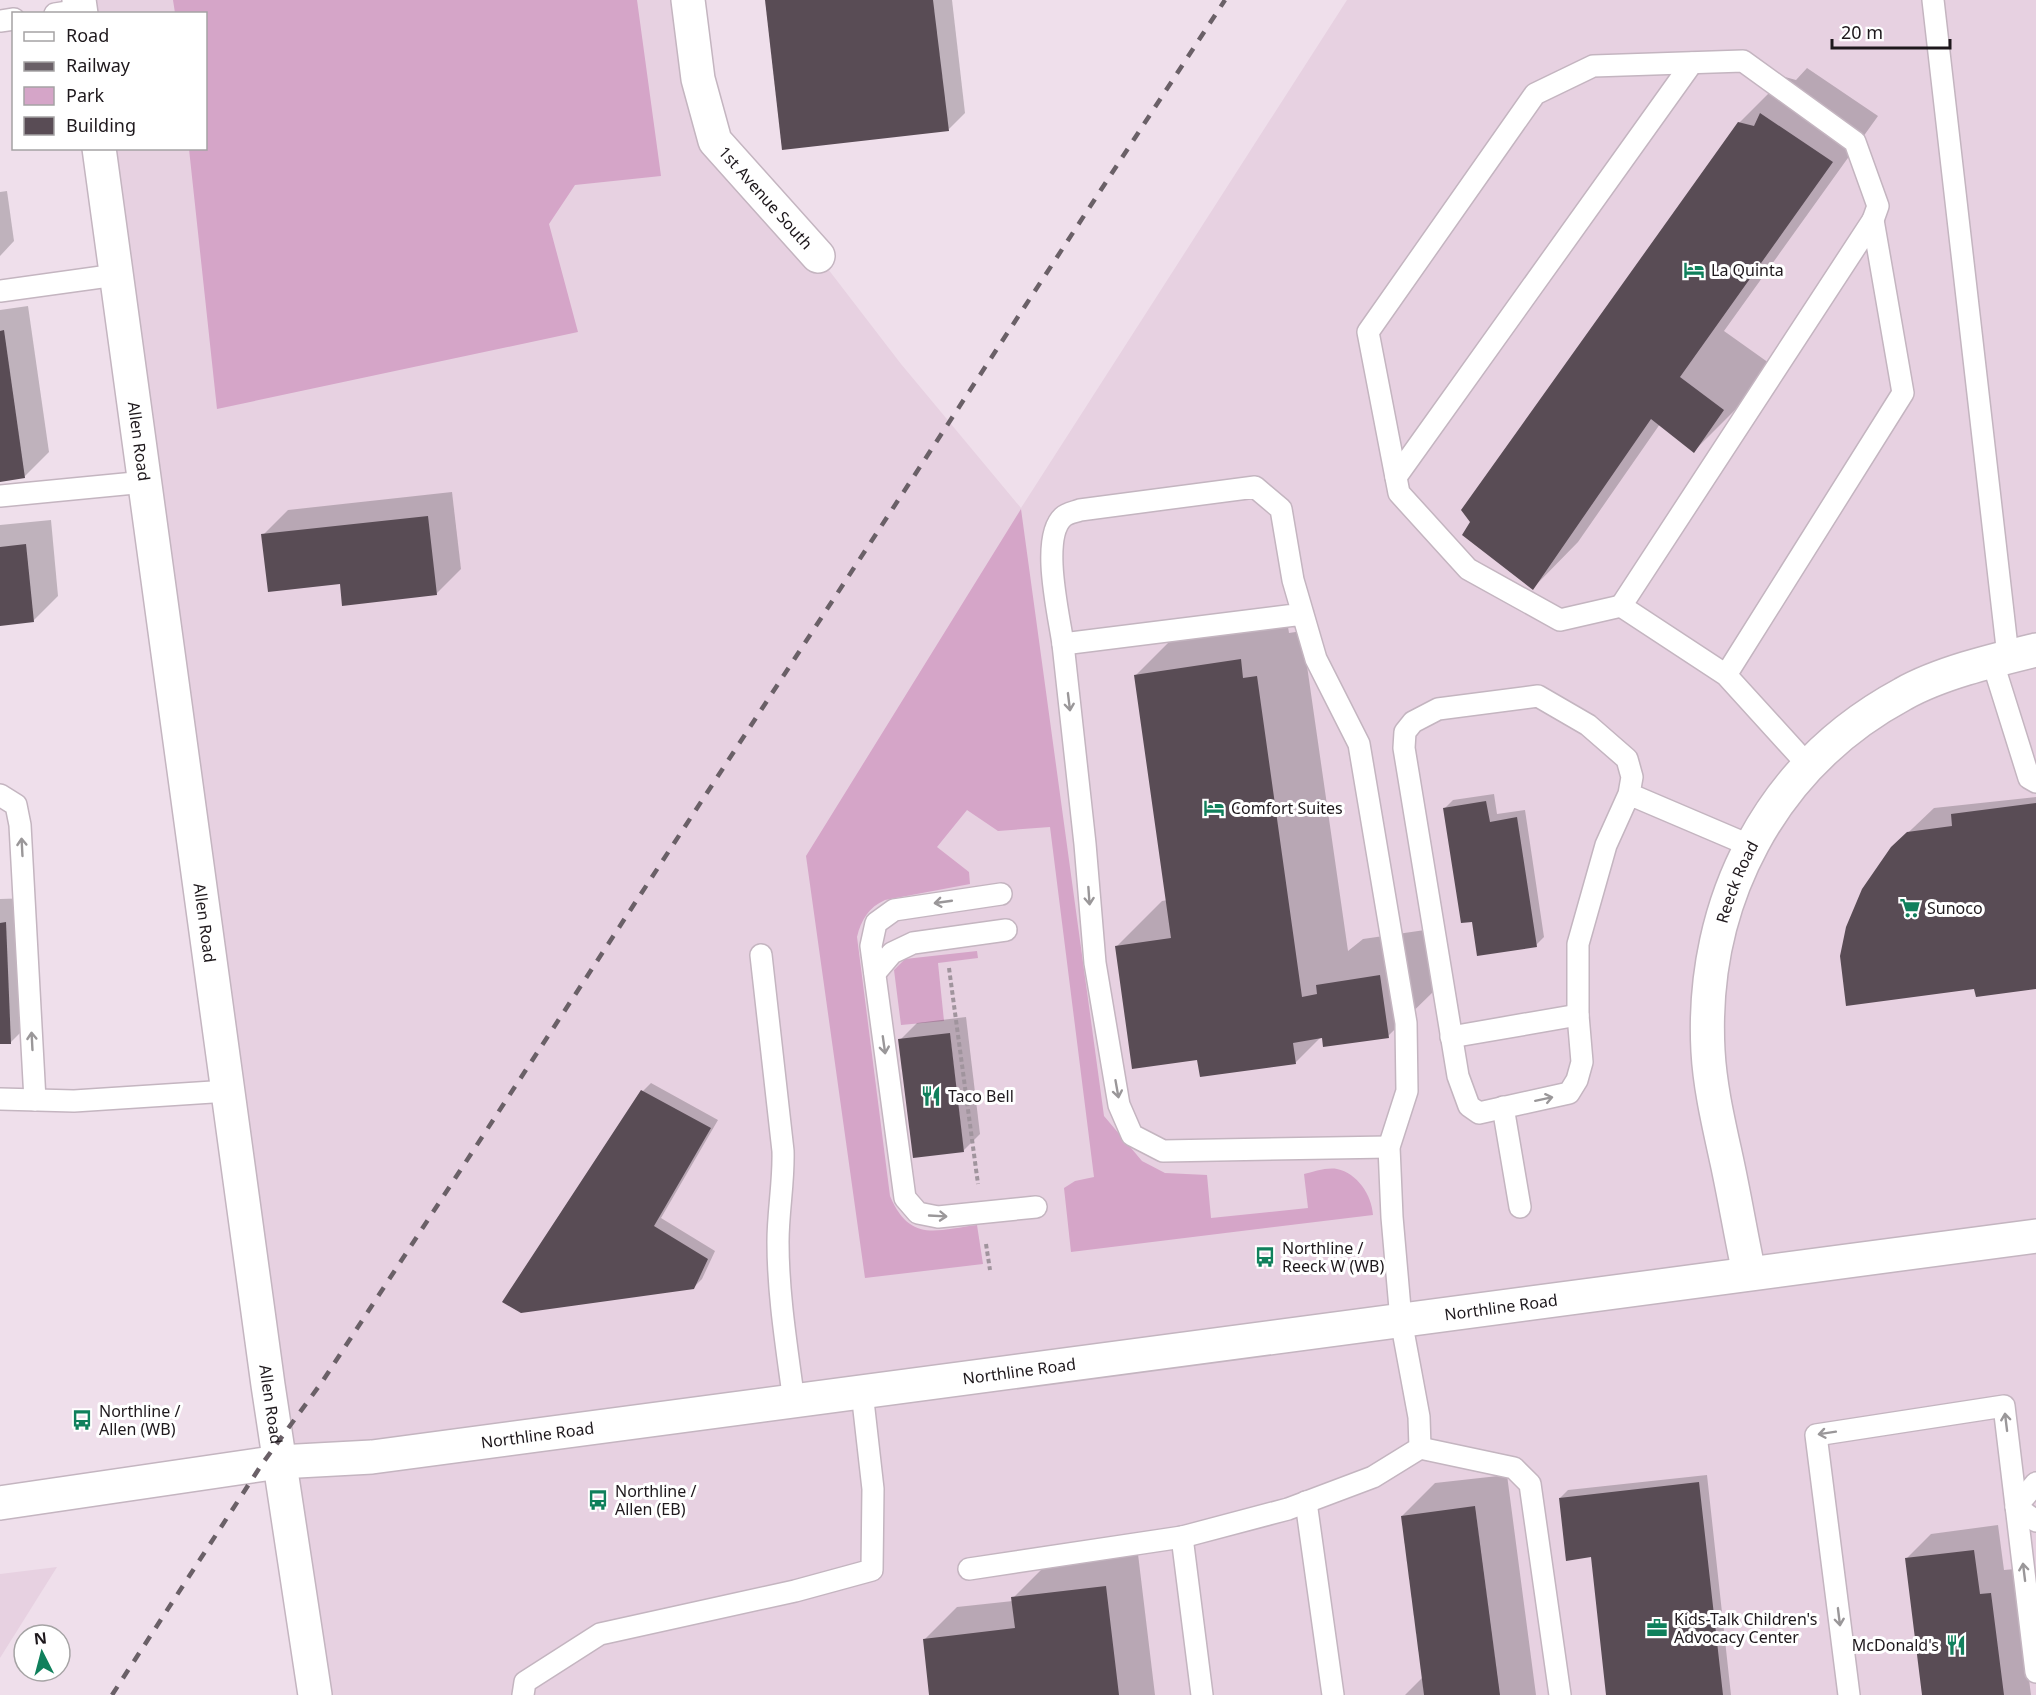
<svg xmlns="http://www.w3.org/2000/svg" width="2036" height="1695" font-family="'Noto Sans',sans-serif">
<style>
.built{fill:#e7d1e1}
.green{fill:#d5a5c8}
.shadow{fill:#0003}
.building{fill:#594c55}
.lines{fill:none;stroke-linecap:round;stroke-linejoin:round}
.service-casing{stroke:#c4b5c0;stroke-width:24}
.minor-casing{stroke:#c4b5c0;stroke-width:36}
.tertiary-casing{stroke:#c4b5c0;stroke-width:36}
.secondary-casing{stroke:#c4b5c0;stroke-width:36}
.path{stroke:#a0949d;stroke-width:4;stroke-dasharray:4.5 3;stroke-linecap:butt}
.service{stroke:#fff;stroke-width:21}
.minor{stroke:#fff;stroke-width:33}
.tertiary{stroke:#fff;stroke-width:33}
.secondary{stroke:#fff;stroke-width:33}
.rail{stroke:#6a6067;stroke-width:4.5;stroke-dasharray:10 10;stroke-linecap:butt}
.oneway{stroke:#9a9799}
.labels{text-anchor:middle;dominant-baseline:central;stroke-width:6;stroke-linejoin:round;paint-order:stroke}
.street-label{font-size:16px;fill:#1e181c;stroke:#fff}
.poi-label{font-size:16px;fill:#1e181c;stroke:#fff;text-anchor:start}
</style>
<rect width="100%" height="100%" fill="#efdfeb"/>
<!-- built -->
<g class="built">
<path d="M79 0H688L715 141 818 256 901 364 1021 508 1347 0H2036V1695H315L99 149 206 148V14L81 13Z"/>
<path d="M57 1567 0 1658V1574Z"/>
</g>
<!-- green -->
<g class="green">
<path d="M173 0H637L661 176 575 185 549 224 578 332 217 409 189 149 206 148V14L175 13Z"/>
<path d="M1021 509 1104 1116 1142 1161 1165 1173 1207 1175 1211 1218 1308 1208 1304 1174C1313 1172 1327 1167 1337 1169 1357 1173 1372 1195 1373 1215L1071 1252 1064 1188 1075 1181 1094 1177 1050 827 998 831 967 810 937 847 969 872 970 884 885 900C869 907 861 920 857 937L890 1196C910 1243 936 1230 977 1225L983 1264 865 1278 806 856Z"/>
<path d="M977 951 978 958 938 963 944 1021 901 1025 894 970 905 959Z"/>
</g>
<!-- shadow -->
<g class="shadow">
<path d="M767 0H952L965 113 949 129Z"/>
<path d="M1807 68 1878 116 1724 331 1769 363 1740 405 1694 451 1660 424 1578 542 1533 588 1739 123 1785 77 1796 80Z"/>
<path d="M7 191 14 241 0 256V192Z"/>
<path d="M28 306 49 452 24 477 0 480V310Z"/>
<path d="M452 492 461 569 436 594 341 582 263 535 288 510Z"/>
<path d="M51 520 58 596 33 621 0 624V525Z"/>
<path d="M1286 614 1289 633 1302 631 1348 951 1363 939 1425 930 1434 991 1388 1036 1321 1037 1296 1062 1201 1075 1199 1058 1117 946 1162 901 1168 900 1136 675 1182 629Z"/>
<path d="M1494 794 1497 814 1525 810 1544 937 1536 945 1445 808 1453 800Z"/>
<path d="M2036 797V988L1976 987 1892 848 1934 808Z"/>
<path d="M31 898 35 1018 10 1043H0V899Z"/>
<path d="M966 1017 980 1134 963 1151 900 1040 917 1023Z"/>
<path d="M651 1083 718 1120 661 1218 715 1251 702 1279 694 1287 522 1312 643 1091Z"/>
<path d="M1507 1475 1536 1695H1405L1423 1677 1402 1516 1435 1483Z"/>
<path d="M1707 1475 1731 1695H1608L1592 1556 1560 1498 1568 1490Z"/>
<path d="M1998 1525 2004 1570 2015 1569 2031 1695H1923L1906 1559 1931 1534Z"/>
<path d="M1138 1554 1155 1695H931L924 1640 957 1607 1013 1601V1598L1046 1565Z"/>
</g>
<!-- building -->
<g class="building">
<path d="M765 0H933L949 131 782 150Z"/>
<path d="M1760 113 1833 162 1680 377 1724 410 1694 453 1651 419 1533 590 1462 535 1470 522 1461 510 1738 122 1754 126Z"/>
<path d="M4 330 25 478 0 482V331Z"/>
<path d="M428 516 437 595 342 606 340 584 268 592 261 534Z"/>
<path d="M26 544 34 622 0 626V547Z"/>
<path d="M1241 659 1243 678 1257 676 1302 997 1317 994 1316 985 1380 975 1389 1038 1323 1047 1322 1038 1293 1043 1296 1064 1200 1077 1197 1060 1132 1069 1115 946 1171 938 1134 675Z"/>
<path d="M1486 801 1490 822 1517 817 1537 947 1477 956 1472 922 1461 923 1443 808Z"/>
<path d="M2036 803V989L1976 997 1974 989 1846 1006 1840 956 1846 927 1862 889 1891 847 1907 832 1952 826 1951 814Z"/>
<path d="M6 922 11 1044H0V923Z"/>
<path d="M950 1033 964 1152 913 1158 898 1039Z"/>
<path d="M641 1090 711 1128 654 1226 708 1259 694 1289 521 1313 502 1302Z"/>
<path d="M1699 1482 1723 1695H1606L1591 1557 1566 1561 1559 1498Z"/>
<path d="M1475 1506 1500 1695H1424L1401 1516Z"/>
<path d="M1974 1550 1980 1594 1991 1593 2004 1695H1922L1905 1558Z"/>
<path d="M1106 1586 1119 1695H929L923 1639 1015 1628 1011 1597Z"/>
</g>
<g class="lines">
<!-- service casing -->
<g class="service-casing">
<g id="service">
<path d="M1933 0 2008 656"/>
<path d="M55 14 81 10"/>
<path d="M0 21 14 19"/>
<path d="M0 291 116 275"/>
<path d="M1396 477 1692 63"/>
<path d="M0 496 145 482"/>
<path d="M1621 606 1560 620 1468 569 1399 493 1368 332 1535 94 1593 66 1743 61 1855 142 1878 206 1873 220"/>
<path d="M1063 644 1085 844 1095 963 1119 1105 1132 1135 1163 1151 1389 1147"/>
<path d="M1992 660 2029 778 2036 782"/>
<path d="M1726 675 1903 393 1873 220 1621 606 1726 675 1807 764"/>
<path d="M1629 794 1632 777 1627 759 1588 725 1538 696 1438 709 1413 722 1405 732 1404 748 1458 1076 1469 1106 1479 1113 1569 1093 1577 1080 1582 1062 1578 1015V944L1606 845 1629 794 1751 846"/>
<path d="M0 795 16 805 20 825 35 1100"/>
<path d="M1001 894 894 910 876 923 871 946 905 1198 918 1213 938 1217 1036 1207"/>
<path d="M761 955 783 1151C784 1181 778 1211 778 1242 778 1295 787 1349 794 1402"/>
<path d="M875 973 892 953 913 943 1006 930"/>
<path d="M1451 1037 1578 1015"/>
<path d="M0 1099 74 1101 228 1091"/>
<path d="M1503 1107 1520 1207"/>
<path d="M1420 1448 1514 1468 1530 1484 1560 1695"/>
<path d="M2036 1483 2016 1507 2036 1521"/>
<path d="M1306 1502 1333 1695"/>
<path d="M1182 1537 1202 1695"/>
<path d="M969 1569 1182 1537 1288 1509 1373 1477 1420 1448 1419 1417 1401 1320 1392 1217 1389 1147 1407 1091 1406 1023 1359 744 1316 659 1293 580 1281 509 1255 487 1080 510C1075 512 1067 513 1063 517 1040 538 1059 615 1063 644L1303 614"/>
<path d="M523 1695 525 1682 600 1634 795 1591 872 1570 873 1489 862 1392"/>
<path d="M1849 1695 1816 1435 2004 1406 2036 1672"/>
</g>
</g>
<!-- minor casing -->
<g class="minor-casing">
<g id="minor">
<path id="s1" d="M688 0 698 79 715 141 818 256"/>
</g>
</g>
<!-- tertiary casing -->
<g class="tertiary-casing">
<g id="tertiary">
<path id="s2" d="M1749 1273C1741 1236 1735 1199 1727 1162 1719 1125 1710 1088 1708 1051 1700 901 1771 765 1903 694 1940 673 1995 660 2036 650"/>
</g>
</g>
<!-- secondary casing -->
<g class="secondary-casing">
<g id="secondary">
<path d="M79 0 81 14"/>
<path id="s3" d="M99 148 268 1385 315 1695"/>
<path id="s4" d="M0 1503 279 1462 372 1457 2036 1236"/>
</g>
</g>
<!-- path -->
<g class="path">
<path d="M949 968 978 1184"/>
<path d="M986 1244 990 1270"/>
</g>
<!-- service -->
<use href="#service" class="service"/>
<!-- minor -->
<use href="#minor" class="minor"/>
<!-- tertiary -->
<use href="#tertiary" class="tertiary"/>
<!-- secondary -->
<use href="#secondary" class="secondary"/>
<!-- rail -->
<path class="rail" d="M112 1695 262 1464 322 1382 1225 0"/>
</g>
<!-- one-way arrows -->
<defs><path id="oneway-shaft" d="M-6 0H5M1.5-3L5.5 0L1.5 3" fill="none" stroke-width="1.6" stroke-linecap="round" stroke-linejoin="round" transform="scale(1.5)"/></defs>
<g class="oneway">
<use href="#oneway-shaft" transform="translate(1069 702) rotate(83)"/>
<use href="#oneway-shaft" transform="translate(22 847) rotate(-93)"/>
<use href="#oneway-shaft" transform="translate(1089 896) rotate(86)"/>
<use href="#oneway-shaft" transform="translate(943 902) rotate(172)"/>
<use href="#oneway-shaft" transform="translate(32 1041) rotate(-93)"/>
<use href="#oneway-shaft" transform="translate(884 1045) rotate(82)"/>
<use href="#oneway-shaft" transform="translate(1117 1089) rotate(80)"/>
<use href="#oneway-shaft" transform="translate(1544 1099) rotate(-12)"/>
<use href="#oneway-shaft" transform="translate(938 1216) rotate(3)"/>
<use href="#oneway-shaft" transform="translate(2006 1422) rotate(-97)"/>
<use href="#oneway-shaft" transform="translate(1827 1433) rotate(171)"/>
<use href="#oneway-shaft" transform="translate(2024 1572) rotate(-97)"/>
<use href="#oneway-shaft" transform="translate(1839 1617) rotate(83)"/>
</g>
<!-- icons -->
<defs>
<g id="hotel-bare" transform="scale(1.62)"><path d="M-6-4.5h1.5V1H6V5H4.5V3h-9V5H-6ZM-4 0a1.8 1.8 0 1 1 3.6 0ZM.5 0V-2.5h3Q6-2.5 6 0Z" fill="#10805c" stroke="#fff" stroke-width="2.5" paint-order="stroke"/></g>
<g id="supermarket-bare" transform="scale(1.62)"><path d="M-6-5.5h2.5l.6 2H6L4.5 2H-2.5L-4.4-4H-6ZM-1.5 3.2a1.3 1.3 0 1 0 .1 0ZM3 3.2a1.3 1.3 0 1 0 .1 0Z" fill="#10805c" stroke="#fff" stroke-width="2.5" paint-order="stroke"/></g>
<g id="restaurant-bare" transform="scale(1.62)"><path d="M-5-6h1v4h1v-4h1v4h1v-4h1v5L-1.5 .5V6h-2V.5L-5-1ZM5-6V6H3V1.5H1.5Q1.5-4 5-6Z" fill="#10805c" stroke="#fff" stroke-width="2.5" paint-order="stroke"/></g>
<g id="bus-bare" transform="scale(1.62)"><path d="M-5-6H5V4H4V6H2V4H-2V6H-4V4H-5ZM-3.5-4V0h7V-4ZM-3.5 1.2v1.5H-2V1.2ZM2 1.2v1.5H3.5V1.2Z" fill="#10805c" stroke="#fff" stroke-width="2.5" paint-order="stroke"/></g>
<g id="office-bare" transform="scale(1.62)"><path d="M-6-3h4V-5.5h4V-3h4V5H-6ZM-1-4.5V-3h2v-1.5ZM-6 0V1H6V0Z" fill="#10805c" stroke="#fff" stroke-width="2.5" paint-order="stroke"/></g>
</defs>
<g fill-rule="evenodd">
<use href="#hotel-bare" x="1694" y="270"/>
<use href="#hotel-bare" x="1214" y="808"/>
<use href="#supermarket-bare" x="1910" y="908"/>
<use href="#restaurant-bare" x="931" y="1096"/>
<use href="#bus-bare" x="1265" y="1257"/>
<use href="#bus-bare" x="82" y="1420"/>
<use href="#bus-bare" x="598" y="1500"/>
<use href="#office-bare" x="1657" y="1628"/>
<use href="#restaurant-bare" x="1956" y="1645"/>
</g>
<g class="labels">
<!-- street labels -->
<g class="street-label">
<text stroke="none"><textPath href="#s1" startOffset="220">1st Avenue South</textPath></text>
<text stroke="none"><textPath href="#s3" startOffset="296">Allen Road</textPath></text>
<text stroke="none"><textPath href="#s2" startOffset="399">Reeck Road</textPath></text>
<text stroke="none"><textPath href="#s3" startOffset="782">Allen Road</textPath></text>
<text stroke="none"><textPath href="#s4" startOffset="1514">Northline Road</textPath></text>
<text stroke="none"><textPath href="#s4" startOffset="1028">Northline Road</textPath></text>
<text stroke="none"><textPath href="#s3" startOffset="1268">Allen Road</textPath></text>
<text stroke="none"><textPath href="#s4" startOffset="542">Northline Road</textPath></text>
</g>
<!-- poi labels -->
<g class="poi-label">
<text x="1711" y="270">La Quinta</text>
<text x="1231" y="808">Comfort Suites</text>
<text x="1927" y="908">Sunoco</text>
<text x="948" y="1096">Taco Bell</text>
<text x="1282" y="1248">Northline /<tspan x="1282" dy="18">Reeck W (WB)</tspan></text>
<text x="99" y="1411">Northline /<tspan x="99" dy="18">Allen (WB)</tspan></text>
<text x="615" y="1491">Northline /<tspan x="615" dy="18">Allen (EB)</tspan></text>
<text x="1674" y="1619">Kids-Talk Children's<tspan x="1674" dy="18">Advocacy Center</tspan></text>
<text x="1939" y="1645" text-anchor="end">McDonald's</text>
</g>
</g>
<!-- legend -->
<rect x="12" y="12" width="195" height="138" fill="#ffffff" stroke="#a5a3a4" stroke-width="1.5"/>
<rect x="24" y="32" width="30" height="9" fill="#ffffff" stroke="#a5a3a4" stroke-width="1.5"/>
<text x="66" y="42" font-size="18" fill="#1e181c">Road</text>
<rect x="24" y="62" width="30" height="9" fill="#6a6067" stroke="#a5a3a4" stroke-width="1.5"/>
<text x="66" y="72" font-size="18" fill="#1e181c">Railway</text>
<rect x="24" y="87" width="30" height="18" fill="#d5a5c8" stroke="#a5a3a4" stroke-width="1.5"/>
<text x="66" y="102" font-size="18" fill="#1e181c">Park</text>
<rect x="24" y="117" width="30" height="18" fill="#594c55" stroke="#a5a3a4" stroke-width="1.5"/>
<text x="66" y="132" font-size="18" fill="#1e181c">Building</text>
<!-- north arrow -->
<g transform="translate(42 1653) rotate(354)"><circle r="28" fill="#ffffff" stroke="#a5a3a4" stroke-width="1.5"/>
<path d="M0-4.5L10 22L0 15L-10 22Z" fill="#10805c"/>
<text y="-9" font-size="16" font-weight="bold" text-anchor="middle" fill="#1e181c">N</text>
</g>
<!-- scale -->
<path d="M1832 39v9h118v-9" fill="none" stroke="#1e181c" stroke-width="3"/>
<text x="1841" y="39" font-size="18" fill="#1e181c" stroke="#ffffff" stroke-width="4.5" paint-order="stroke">20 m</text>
</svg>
